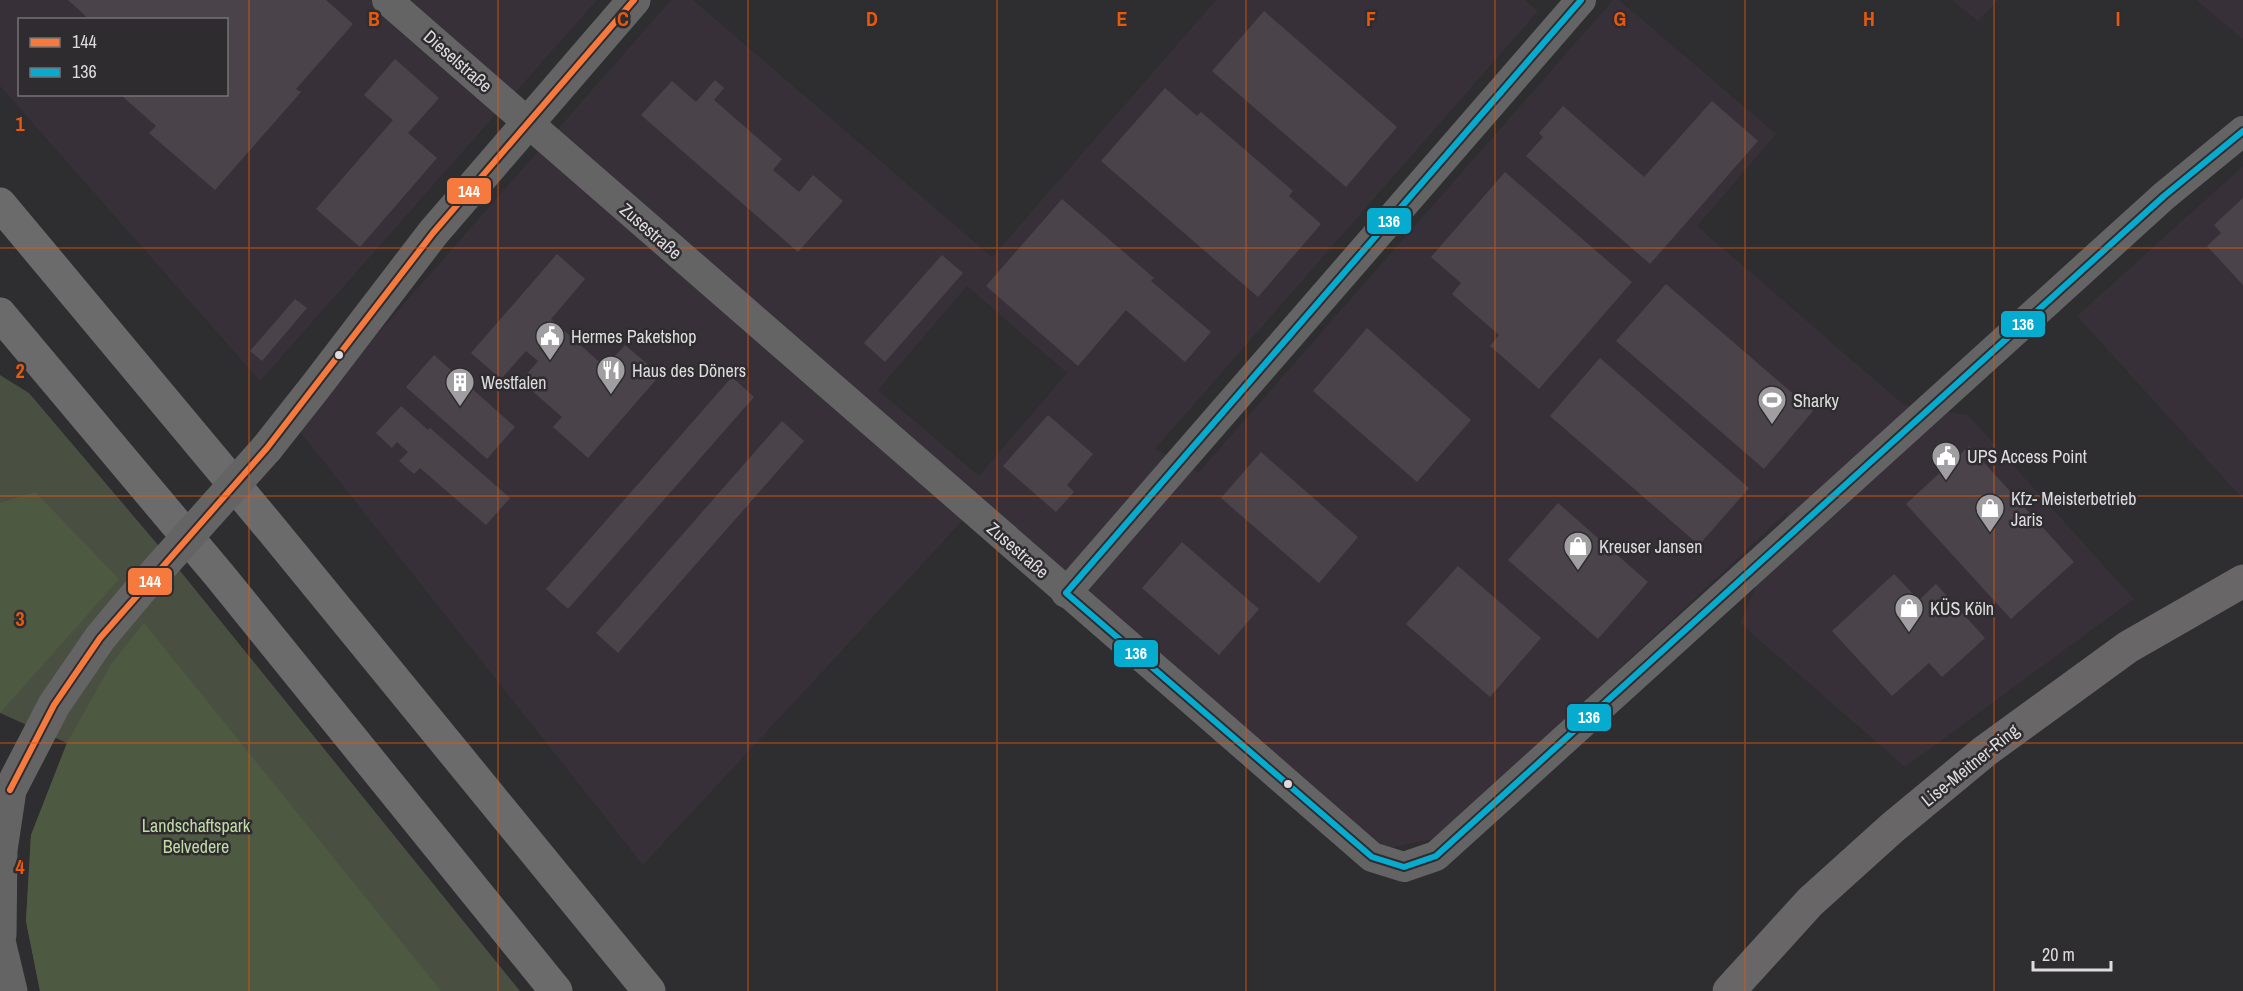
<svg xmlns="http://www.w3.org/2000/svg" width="2243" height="991" font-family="'Archivo Narrow',sans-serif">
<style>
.built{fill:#373039;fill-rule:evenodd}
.green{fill:#495041}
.forest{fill:#4d5940}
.building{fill:#4a444a}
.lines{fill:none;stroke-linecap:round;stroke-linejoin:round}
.minor{stroke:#656465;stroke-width:30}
.tertiary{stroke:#656465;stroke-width:33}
.secondary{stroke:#686667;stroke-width:33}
.motorway{stroke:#6c6b6b;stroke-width:33}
.tertiary-bridge{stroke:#656465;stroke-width:33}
.bus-1-casing{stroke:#2f2c30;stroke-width:10}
.bus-2-casing{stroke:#2f2c30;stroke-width:10}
.bus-1{stroke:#f6793e;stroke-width:6}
.bus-2{stroke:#06acd0;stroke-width:6}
.grid{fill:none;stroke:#e8590c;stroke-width:1.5;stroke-opacity:0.55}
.bus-dot{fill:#dddbde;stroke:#2f2c30;stroke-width:2}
.labels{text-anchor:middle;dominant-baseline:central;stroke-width:5;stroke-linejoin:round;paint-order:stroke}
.street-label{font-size:18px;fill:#dddbde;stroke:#2f2c30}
.poi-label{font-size:18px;fill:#dddbde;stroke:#2f2c30;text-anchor:start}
.park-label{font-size:18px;fill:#c0dba4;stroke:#2f2c30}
.grid-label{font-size:20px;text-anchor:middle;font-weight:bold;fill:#e8590c;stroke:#2f2c30;stroke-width:5;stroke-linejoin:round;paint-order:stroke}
.line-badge{stroke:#2f2c30;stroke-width:2}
.badge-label{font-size:16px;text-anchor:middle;font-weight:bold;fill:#fff}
</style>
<rect width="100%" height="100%" fill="#2e2d2f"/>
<!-- built -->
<g class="built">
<path d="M0 0H597L260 381 0 86ZM20 20H226V94H20Z"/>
<path d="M671 0H693L992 257 1216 0H1525L1538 11 1155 449 1199 472 1613 0H1619L1776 134 1697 226 1904 405 1968 415 2134 599 1905 767 1740 623 1789 510 1438 838 1384 849 963 520 643 865 298 429 358 356ZM967 286 1067 373 979 476 878 390Z"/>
<path d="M1952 0H1998L1978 21Z"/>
<path d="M2196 0H2243V39Z"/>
<path d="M2243 166V499L2077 316Z"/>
</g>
<!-- green -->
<path class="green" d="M0 375 29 393 181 572 520 991H40L26 921 31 835 67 743 0 713Z"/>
<!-- forest -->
<g class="forest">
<path d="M35 492 119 579 0 713V503Z"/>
<path d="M144 623 441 991H40L26 921 31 835 67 743 112 663Z"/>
</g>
<!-- building -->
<g class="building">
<path d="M68 0H326L353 24 296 89 301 92 215 190 149 133 156 126 122 96 226 94V20H90Z"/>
<path d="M1264 11 1397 127 1346 187 1212 71Z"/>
<path d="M395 59 439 98 408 133 437 158 360 247 316 209 393 120 364 95Z"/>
<path d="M715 80 724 88 714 100 782 159 773 170 799 192 813 175 843 201 798 252 641 115 672 81 696 102Z"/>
<path d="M1165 88 1197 116 1201 112 1293 191 1289 196 1321 224 1258 297 1101 161Z"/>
<path d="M1712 101 1758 141 1650 264 1526 156 1543 137 1539 133 1563 106 1644 177Z"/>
<path d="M1505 172 1632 282 1539 389 1490 346 1499 335 1452 294 1461 283 1431 257Z"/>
<path d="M2243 198V285L2207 246 2221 233 2214 225Z"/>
<path d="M1062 199 1154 278 1151 281 1211 332 1185 362 1126 310 1078 366 986 286Z"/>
<path d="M557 254 585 279 551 319 605 367 625 345 660 375 588 458 553 427 562 417 521 381 538 361 526 351 501 379 471 353Z"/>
<path d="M942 255 963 273 885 362 864 343Z"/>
<path d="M1666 284 1813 411 1764 469 1616 341Z"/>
<path d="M295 299 307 308 262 361 250 351Z"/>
<path d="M1367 328 1471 420 1417 482 1313 391Z"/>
<path d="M434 355 515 427 487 459 406 387Z"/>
<path d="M1600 358 1749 488 1699 545 1550 416Z"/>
<path d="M732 377 754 397 568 609 546 589Z"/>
<path d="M401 406 428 430 430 428 510 498 486 525 420 468 414 474 399 461 408 452 397 442 392 448 376 433Z"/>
<path d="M1048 415 1093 454 1067 485 1074 492 1056 512 1003 466Z"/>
<path d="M782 421 804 441 618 653 596 633Z"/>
<path d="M1969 446 2074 562 2011 619 1906 504Z"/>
<path d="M1261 452 1358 537 1319 583 1221 498Z"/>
<path d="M1558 503 1648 582 1598 639 1508 560Z"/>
<path d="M1182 542 1259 609 1219 655 1142 588Z"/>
<path d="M1458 566 1541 638 1490 697 1406 624Z"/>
<path d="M1894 574 1919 600 1936 584 1985 638 1942 677 1929 663 1892 696 1832 631Z"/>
</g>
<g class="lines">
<!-- minor -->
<g class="minor">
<path d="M387 0 1372 857 1404 867 1436 856 2164 196 2243 131"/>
<path d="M1066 593 1581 0"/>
</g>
<!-- tertiary -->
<g class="tertiary">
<path d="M267 448 316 386 433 233 634 0"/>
<path d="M0 935 1 850 10 790 54 705 100 638 141 589"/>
<path d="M0 945 11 991"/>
</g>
<!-- secondary -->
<path class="secondary" d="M1729 991 1810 902 1892 828 1985 751 2128 647 2243 581"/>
<!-- motorway -->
<g class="motorway">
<path d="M0 204 273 531 649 991"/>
<path d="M0 314 220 576 556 991"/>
</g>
<!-- tertiary-bridge -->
<path class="tertiary-bridge" d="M141 589 267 448"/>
<!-- bus-1 casing -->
<g class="bus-1-casing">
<path id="bus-1" d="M10 790 54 705 100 638 267 448 433 233 634 0"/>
</g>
<!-- bus-2 casing -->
<g class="bus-2-casing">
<path id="bus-2" d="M1581 0 1066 593 1372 857 1404 867 1436 856 2164 196 2243 131"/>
</g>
<!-- bus-1 -->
<use href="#bus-1" class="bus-1"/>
<!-- bus-2 -->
<use href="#bus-2" class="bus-2"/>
</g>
<!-- grid -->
<path class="grid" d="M249 0V991M498 0V991M748 0V991M997 0V991M1246 0V991M1495 0V991M1745 0V991M1994 0V991M0 248H2243M0 496H2243M0 743H2243"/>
<!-- icons -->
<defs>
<g id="civic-pin" transform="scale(1.5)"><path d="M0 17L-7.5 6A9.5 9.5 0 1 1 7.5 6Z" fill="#a09ea1" stroke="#2f2c30"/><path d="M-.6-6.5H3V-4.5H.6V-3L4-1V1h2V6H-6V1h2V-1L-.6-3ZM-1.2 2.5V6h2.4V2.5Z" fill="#fff"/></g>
<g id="restaurant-pin" transform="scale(1.5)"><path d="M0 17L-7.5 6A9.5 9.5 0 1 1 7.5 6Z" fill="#a09ea1" stroke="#2f2c30"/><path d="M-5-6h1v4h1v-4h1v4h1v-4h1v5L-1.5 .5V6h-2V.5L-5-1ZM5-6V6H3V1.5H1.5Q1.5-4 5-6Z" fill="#fff"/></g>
<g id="building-pin" transform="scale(1.5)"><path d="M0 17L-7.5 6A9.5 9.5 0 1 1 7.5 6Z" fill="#a09ea1" stroke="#2f2c30"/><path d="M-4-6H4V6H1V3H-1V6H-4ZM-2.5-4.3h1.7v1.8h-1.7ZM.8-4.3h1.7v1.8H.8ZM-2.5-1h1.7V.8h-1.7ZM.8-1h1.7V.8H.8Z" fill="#fff"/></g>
<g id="stadium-pin" transform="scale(1.5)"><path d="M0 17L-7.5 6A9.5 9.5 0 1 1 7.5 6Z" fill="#a09ea1" stroke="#2f2c30"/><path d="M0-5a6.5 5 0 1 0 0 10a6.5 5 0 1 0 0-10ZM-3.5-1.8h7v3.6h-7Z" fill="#fff"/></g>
<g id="shop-pin" transform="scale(1.5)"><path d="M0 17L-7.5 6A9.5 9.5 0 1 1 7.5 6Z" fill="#a09ea1" stroke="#2f2c30"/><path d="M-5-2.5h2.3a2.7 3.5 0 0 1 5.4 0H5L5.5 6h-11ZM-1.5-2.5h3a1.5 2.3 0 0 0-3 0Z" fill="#fff"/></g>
</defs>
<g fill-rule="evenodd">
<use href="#civic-pin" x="550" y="336"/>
<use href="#restaurant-pin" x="611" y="370"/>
<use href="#building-pin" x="460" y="382"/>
<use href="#stadium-pin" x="1772" y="400"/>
<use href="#civic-pin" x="1946" y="456"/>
<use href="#shop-pin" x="1990" y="508"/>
<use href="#shop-pin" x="1578" y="546"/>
<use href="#shop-pin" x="1909" y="608"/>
</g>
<!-- markers -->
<g class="bus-dot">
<circle cx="339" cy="355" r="5"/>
<circle cx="1288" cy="784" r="5"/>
</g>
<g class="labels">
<!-- street labels -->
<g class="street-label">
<text transform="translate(458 61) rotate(41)">Dieselstraße</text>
<text transform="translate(651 231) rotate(41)">Zusestraße</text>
<text transform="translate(1018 550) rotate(41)">Zusestraße</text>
<text transform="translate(1970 765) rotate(-39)">Lise-Meitner-Ring</text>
</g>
<!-- poi labels -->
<g class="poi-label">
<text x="571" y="336">Hermes Paketshop</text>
<text x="632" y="370">Haus des Döners</text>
<text x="481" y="382">Westfalen</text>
<text x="1793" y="400">Sharky</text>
<text x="1967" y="456">UPS Access Point</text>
<text x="2011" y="498">Kfz- Meisterbetrieb<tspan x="2011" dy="21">Jaris</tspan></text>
<text x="1599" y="546">Kreuser Jansen</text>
<text x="1930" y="608">KÜS Köln</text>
</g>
<!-- park labels -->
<g class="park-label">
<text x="196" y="825">Landschaftspark<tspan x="196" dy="21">Belvedere</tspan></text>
</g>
</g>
<g class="grid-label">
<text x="374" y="26">B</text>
<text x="623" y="26">C</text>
<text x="872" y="26">D</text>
<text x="1122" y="26">E</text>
<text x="1371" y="26">F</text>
<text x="1620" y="26">G</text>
<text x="1869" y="26">H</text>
<text x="2118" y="26">I</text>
<text x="20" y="131">1</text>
<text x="20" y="378">2</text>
<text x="20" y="626">3</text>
<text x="20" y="874">4</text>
</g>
<g class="line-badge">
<rect x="446" y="177" width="46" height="28" rx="6" fill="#f6793e"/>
<rect x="1366" y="207" width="46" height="28" rx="6" fill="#06acd0"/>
<rect x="2000" y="310" width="46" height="28" rx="6" fill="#06acd0"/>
<rect x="127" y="567" width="46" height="29" rx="6" fill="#f6793e"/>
<rect x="1113" y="639" width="46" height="29" rx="6" fill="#06acd0"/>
<rect x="1566" y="703" width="46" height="29" rx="6" fill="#06acd0"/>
</g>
<g class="badge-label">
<text x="469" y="197">144</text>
<text x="1389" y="227">136</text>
<text x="2023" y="330">136</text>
<text x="150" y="587">144</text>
<text x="1136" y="659">136</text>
<text x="1589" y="723">136</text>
</g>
<!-- legend -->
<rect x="18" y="18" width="210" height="78" fill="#2f2c30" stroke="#757276" stroke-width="1.5"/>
<rect x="30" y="38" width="30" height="9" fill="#f6793e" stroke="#757276" stroke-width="1.5"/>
<text x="72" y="48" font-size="18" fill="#dddbde">144</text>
<rect x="30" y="68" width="30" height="9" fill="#06acd0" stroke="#757276" stroke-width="1.5"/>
<text x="72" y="78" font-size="18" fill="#dddbde">136</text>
<!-- scale -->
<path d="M2033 961v9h78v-9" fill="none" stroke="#dddbde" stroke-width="3"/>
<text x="2042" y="961" font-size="18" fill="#dddbde" stroke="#2f2c30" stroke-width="4.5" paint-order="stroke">20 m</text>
</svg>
